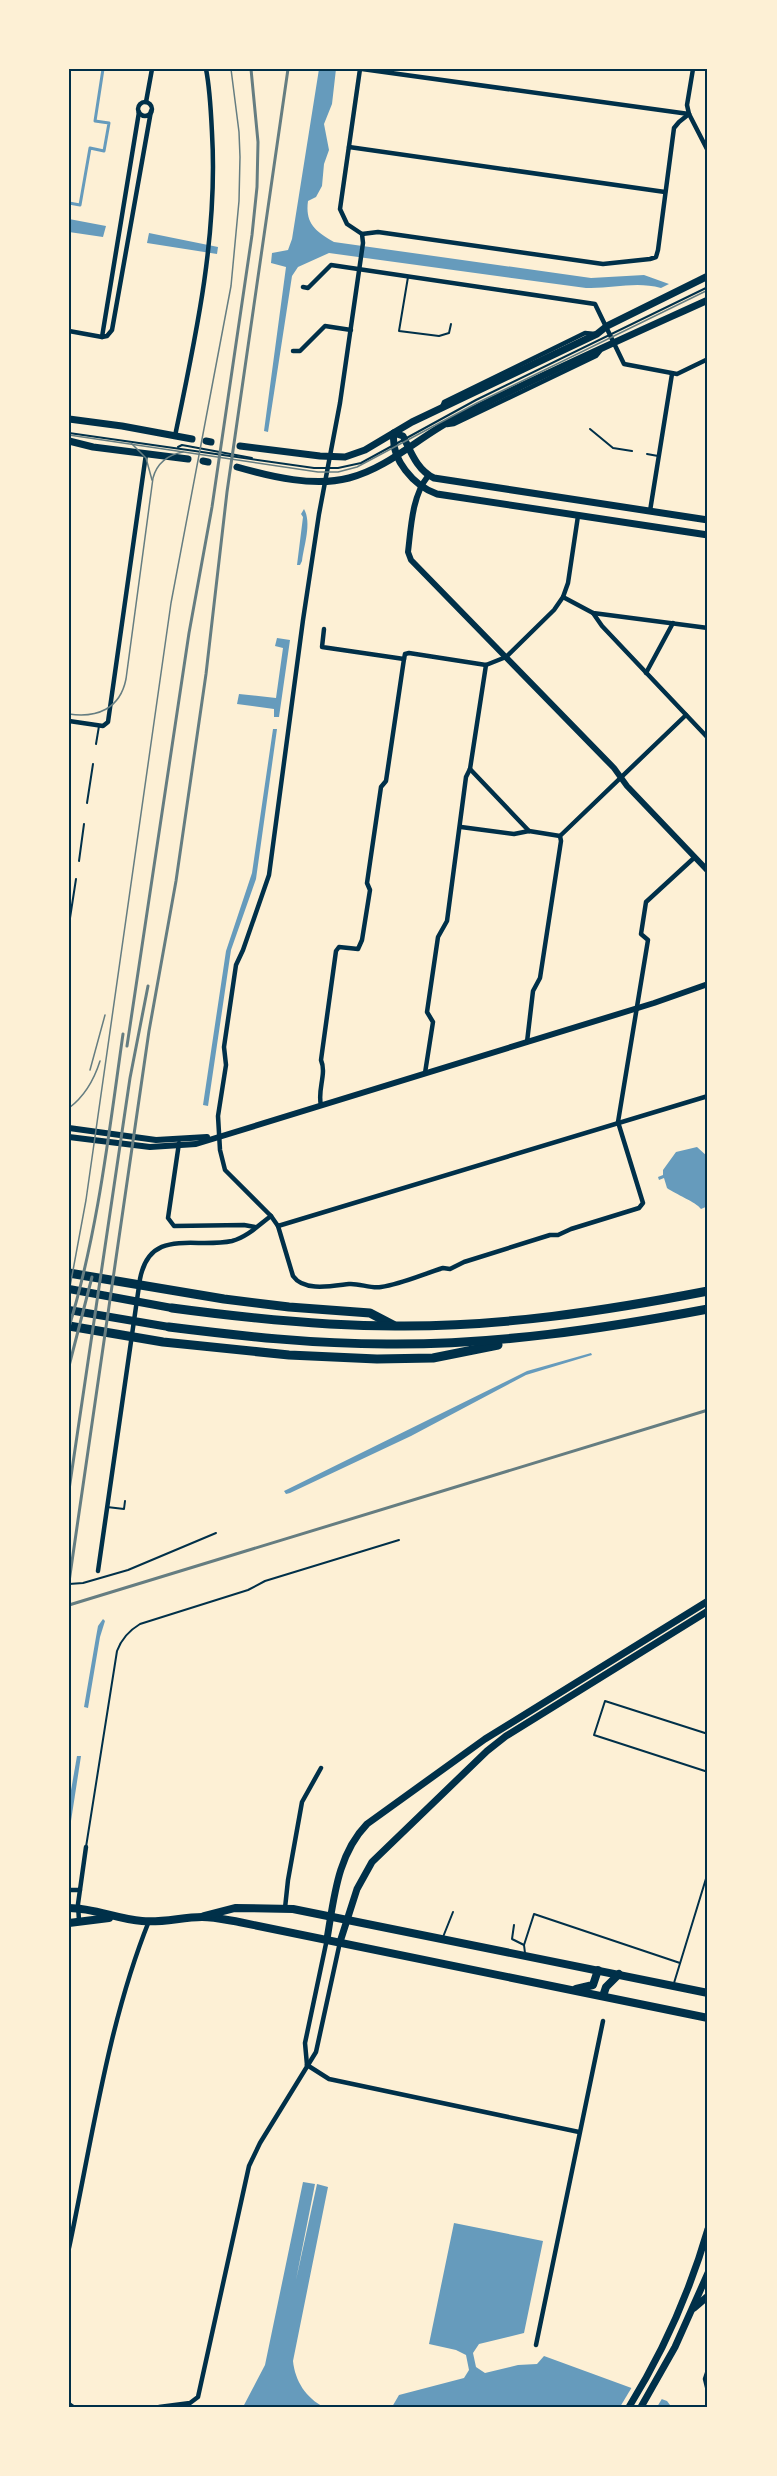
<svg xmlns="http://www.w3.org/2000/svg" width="777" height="2476" font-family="'IBM Plex Sans',sans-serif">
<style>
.water{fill:#669bbc}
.pier{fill:#fdf0d5}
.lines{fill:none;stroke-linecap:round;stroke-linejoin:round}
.stream{stroke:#669bbc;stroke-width:3}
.service{stroke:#003049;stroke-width:2}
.minor{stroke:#003049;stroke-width:4.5}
.tertiary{stroke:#003049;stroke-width:6}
.secondary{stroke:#003049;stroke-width:7}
.primary{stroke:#003049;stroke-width:8}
.motorway{stroke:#003049;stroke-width:9}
.tram{stroke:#657d81;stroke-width:1.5}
.rail{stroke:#657d81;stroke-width:3}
.neatline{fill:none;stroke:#003049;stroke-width:2}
</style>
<rect width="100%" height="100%" fill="#fdf0d5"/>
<!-- water -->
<g class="water">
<path d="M319 69H336L332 104 324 124 329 150 324 164 322 186 316 197 308 201C305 223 315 231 334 242L591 278 644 275 669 284 661 288C635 281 612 289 586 288L329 253 298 267 292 276 268 432 264 431 286 267 271 263 272 253 288 250 292 239Z"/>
<path d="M69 219 106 226 103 237 69 232Z"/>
<path d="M149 233 218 247 217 254 147 243Z"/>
<path d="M304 509C312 523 304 545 302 561L300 565H297L303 517 301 514Z"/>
<path d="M277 638 290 640 279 717H274V709L237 704 239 694 276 698 283 648 275 646Z"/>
<path d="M273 729H277L256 879 231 950 208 1106 203 1105 226 951 252 873Z"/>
<path d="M697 1147 708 1157V1206L701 1209C696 1202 675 1194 667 1188L664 1178 659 1180 658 1177 663 1175V1170L676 1152Z"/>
<path d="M591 1353 592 1355 526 1375 411 1436 290 1493 286 1494 284 1491 527 1371Z"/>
<path d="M103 1619 105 1621 100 1637 88 1708 84 1707 96 1637 98 1626Z"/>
<path d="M77 1756H81L69 1834V1802Z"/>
<path d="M303 2182 315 2184 296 2280 317 2184 328 2187 293 2361C295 2381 306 2398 324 2407H243L265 2365Z"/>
<path d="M454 2223 543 2241 524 2333 479 2344 473 2353 476 2367 485 2373 518 2365 537 2364 544 2356 667 2401 670 2405 681 2407H392L399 2395 464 2378 469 2370 466 2355 456 2350 429 2344Z"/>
</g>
<!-- pier -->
<path class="pier" d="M632 2387 663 2397 657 2407H620Z"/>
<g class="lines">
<!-- stream -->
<g class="stream">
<path d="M69 72 70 69"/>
<path d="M69 203 80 205 90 148 104 151 109 123 95 121 103 69"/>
</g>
<!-- service -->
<g class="service">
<path d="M408 277 399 331 439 336 449 333 451 324"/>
<path d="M590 429 613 448 632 451"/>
<path d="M69 433 314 468H338L361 463 476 400 708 287"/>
<path d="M178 447 182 445 252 458"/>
<path d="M647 454 658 456"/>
<path d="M96 744 99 726"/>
<path d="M87 803 93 764"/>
<path d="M79 861 84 824"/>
<path d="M70 918 76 879"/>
<path d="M107 1507 124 1509 125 1501"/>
<path d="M69 1584 83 1583 128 1570 216 1533"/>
<path d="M708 1734 605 1701 594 1735 708 1772"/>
<path d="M86 1847 117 1651C121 1640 130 1630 140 1624L248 1590 265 1581 399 1540"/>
<path d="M514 1925 512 1939 524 1945"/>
<path d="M443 1937 453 1912"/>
<path d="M525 1953 524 1945 534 1914 680 1963"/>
<path d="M674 1983 708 1872"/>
</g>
<!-- minor -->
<g class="minor">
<path d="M360 69 340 209 347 224 362 234 363 243 340 403 319 514 303 620 269 875 243 950 236 965 224 1047 226 1065 218 1116 220 1150 225 1170 271 1216 278 1226 293 1276C304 1292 332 1286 349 1284 359 1283 371 1289 381 1287 402 1284 423 1274 443 1268L450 1269 464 1262 550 1235H558L571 1229 639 1208 643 1203 618 1122 648 940 641 934 646 902 695 857"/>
<path d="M362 69 689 114"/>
<path d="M693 69 687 105 689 114 708 151"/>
<path d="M146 102 152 69"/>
<circle cx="145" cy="109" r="7"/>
<path d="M139 112 102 337 107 336 112 330 151 111"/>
<path d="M349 147 665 192"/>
<path d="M362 234 378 232 603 264 650 259 656 257 658 250 674 128 679 122 689 114"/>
<path d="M303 287 308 288 331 265 595 304 624 364 677 374 708 359"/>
<path d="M69 331 102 337"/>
<path d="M293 351H300L325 326 351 330"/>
<path d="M442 407 444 402 585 333 595 334"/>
<path d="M447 425 454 424 596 356 600 351"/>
<path d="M175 436C196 336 218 235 212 133 211 112 210 89 206 69"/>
<path d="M650 511 672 374"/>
<path d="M563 597 593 613 708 628"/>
<path d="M593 613 602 626 708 738"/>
<path d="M324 629 322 647 404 659 405 654 409 653 486 665"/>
<path d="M486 665 506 657 554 610 563 597 568 583 578 516"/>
<path d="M646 673 673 623"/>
<path d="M69 721 103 726 108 722 146 454"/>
<path d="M470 769 529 831"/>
<path d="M461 827 514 834 529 831 560 836"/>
<path d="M527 1042 533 991 540 978 561 841 560 836 686 715"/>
<path d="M425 1073 433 1022 427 1012 438 937 447 921 466 777 470 769 486 665"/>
<path d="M321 1105C317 1090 327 1074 321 1060L336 951 339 947 358 949 362 940 370 890 367 883 381 787 386 781 404 659"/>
<path d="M179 1143 168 1218 174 1226 244 1225 255 1227"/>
<path d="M278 1226 708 1096"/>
<path d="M98 1571 140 1279C150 1227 194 1249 232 1241 247 1237 259 1225 271 1216"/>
<path d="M69 1890H80"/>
<path d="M285 1908 288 1880 302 1802 321 1768"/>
<path d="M79 1921 78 1904 86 1847"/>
<path d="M307 2065 329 2079 579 2132"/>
<path d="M307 2065 305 2043 327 1939"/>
<path d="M69 2248C92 2140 108 2023 149 1921"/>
<path d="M536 2345 603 2021"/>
<path d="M708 2370 705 2379 708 2391"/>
<path d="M69 2404 73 2407"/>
<path d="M159 2407 190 2403 198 2397 249 2166 260 2143 316 2052 340 1942"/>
</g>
<!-- tertiary -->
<g class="tertiary">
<path d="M428 476C412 496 411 527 408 552L411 560 614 768 627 786 708 871"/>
<path d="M69 1128 156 1140 207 1137"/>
<path d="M69 1137 150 1147 196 1144 654 1003 708 984"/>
</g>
<!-- secondary -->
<g class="secondary">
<path d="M69 419 122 426 192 439"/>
<path d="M394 433C390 459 414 486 437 494L708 535"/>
<path d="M394 433 403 436C411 452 417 470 434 478L708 520"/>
<path d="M69 441 93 447 188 459"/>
<path d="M206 441 211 442"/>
<path d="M240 446 320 456 345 457 365 450 412 422 597 334 607 326 708 276"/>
<path d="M203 461 208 462"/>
<path d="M237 467C272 477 314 487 349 478 388 468 418 438 452 420 536 377 622 339 708 300"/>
<path d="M327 1939C334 1899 337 1855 367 1824L485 1739 708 1601"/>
<path d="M340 1942 357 1889 372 1862 487 1751 506 1736 708 1611"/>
<path d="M694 2308 708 2296"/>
<path d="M629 2407C663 2352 690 2291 708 2229"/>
<path d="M641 2407 675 2347 708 2273"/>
</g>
<!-- primary -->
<g class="primary">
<path d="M69 1289 172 1308"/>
<path d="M69 1310 169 1327"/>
<path d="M69 1908C94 1908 117 1919 142 1921 163 1923 182 1917 202 1917 214 1917 227 1920 239 1922L708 2018"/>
<path d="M204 1916 235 1908 293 1909 708 1993"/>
<path d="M69 1923 109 1918"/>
<path d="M576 1989 593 1985 598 1970"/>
<path d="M603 1996 606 1987 619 1974"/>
</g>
<!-- motorway -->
<g class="motorway">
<path d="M69 1273 224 1299 289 1307 370 1313 393 1325"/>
<path d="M172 1308C246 1318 320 1326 395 1326 500 1327 605 1311 708 1291"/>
<path d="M69 1326 163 1342 289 1355 377 1359 433 1358 498 1345"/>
<path d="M169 1327C241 1336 313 1344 387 1344 495 1345 602 1329 708 1309"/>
</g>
<!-- tram -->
<g class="tram">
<path d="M69 435 318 472H338L357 467 477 403 708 290"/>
<path d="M131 443 146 458 152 480"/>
<path d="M69 714C97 718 120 709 126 679L153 478C157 463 167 455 183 452"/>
<path d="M90 1070 105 1015"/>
<path d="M69 1108C85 1096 94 1080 100 1061"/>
<path d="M69 1292 86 1200 171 603 231 286 239 201 240 157 239 132 231 69"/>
</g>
<!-- rail -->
<g class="rail">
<path d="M127 1046 189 633 212 507 252 235 257 187 258 142 251 69"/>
<path d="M69 1327C98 1232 109 1132 123 1034"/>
<path d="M69 1366 92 1277"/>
<path d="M69 1490 130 1078 148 986"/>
<path d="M69 1582 149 1031 176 881 206 674 227 492 288 69"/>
<path d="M69 1605 708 1410"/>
</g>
</g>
<!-- border -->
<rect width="777" height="2476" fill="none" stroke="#fdf0d5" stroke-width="141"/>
<rect x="70" y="70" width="636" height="2336" class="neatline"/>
</svg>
